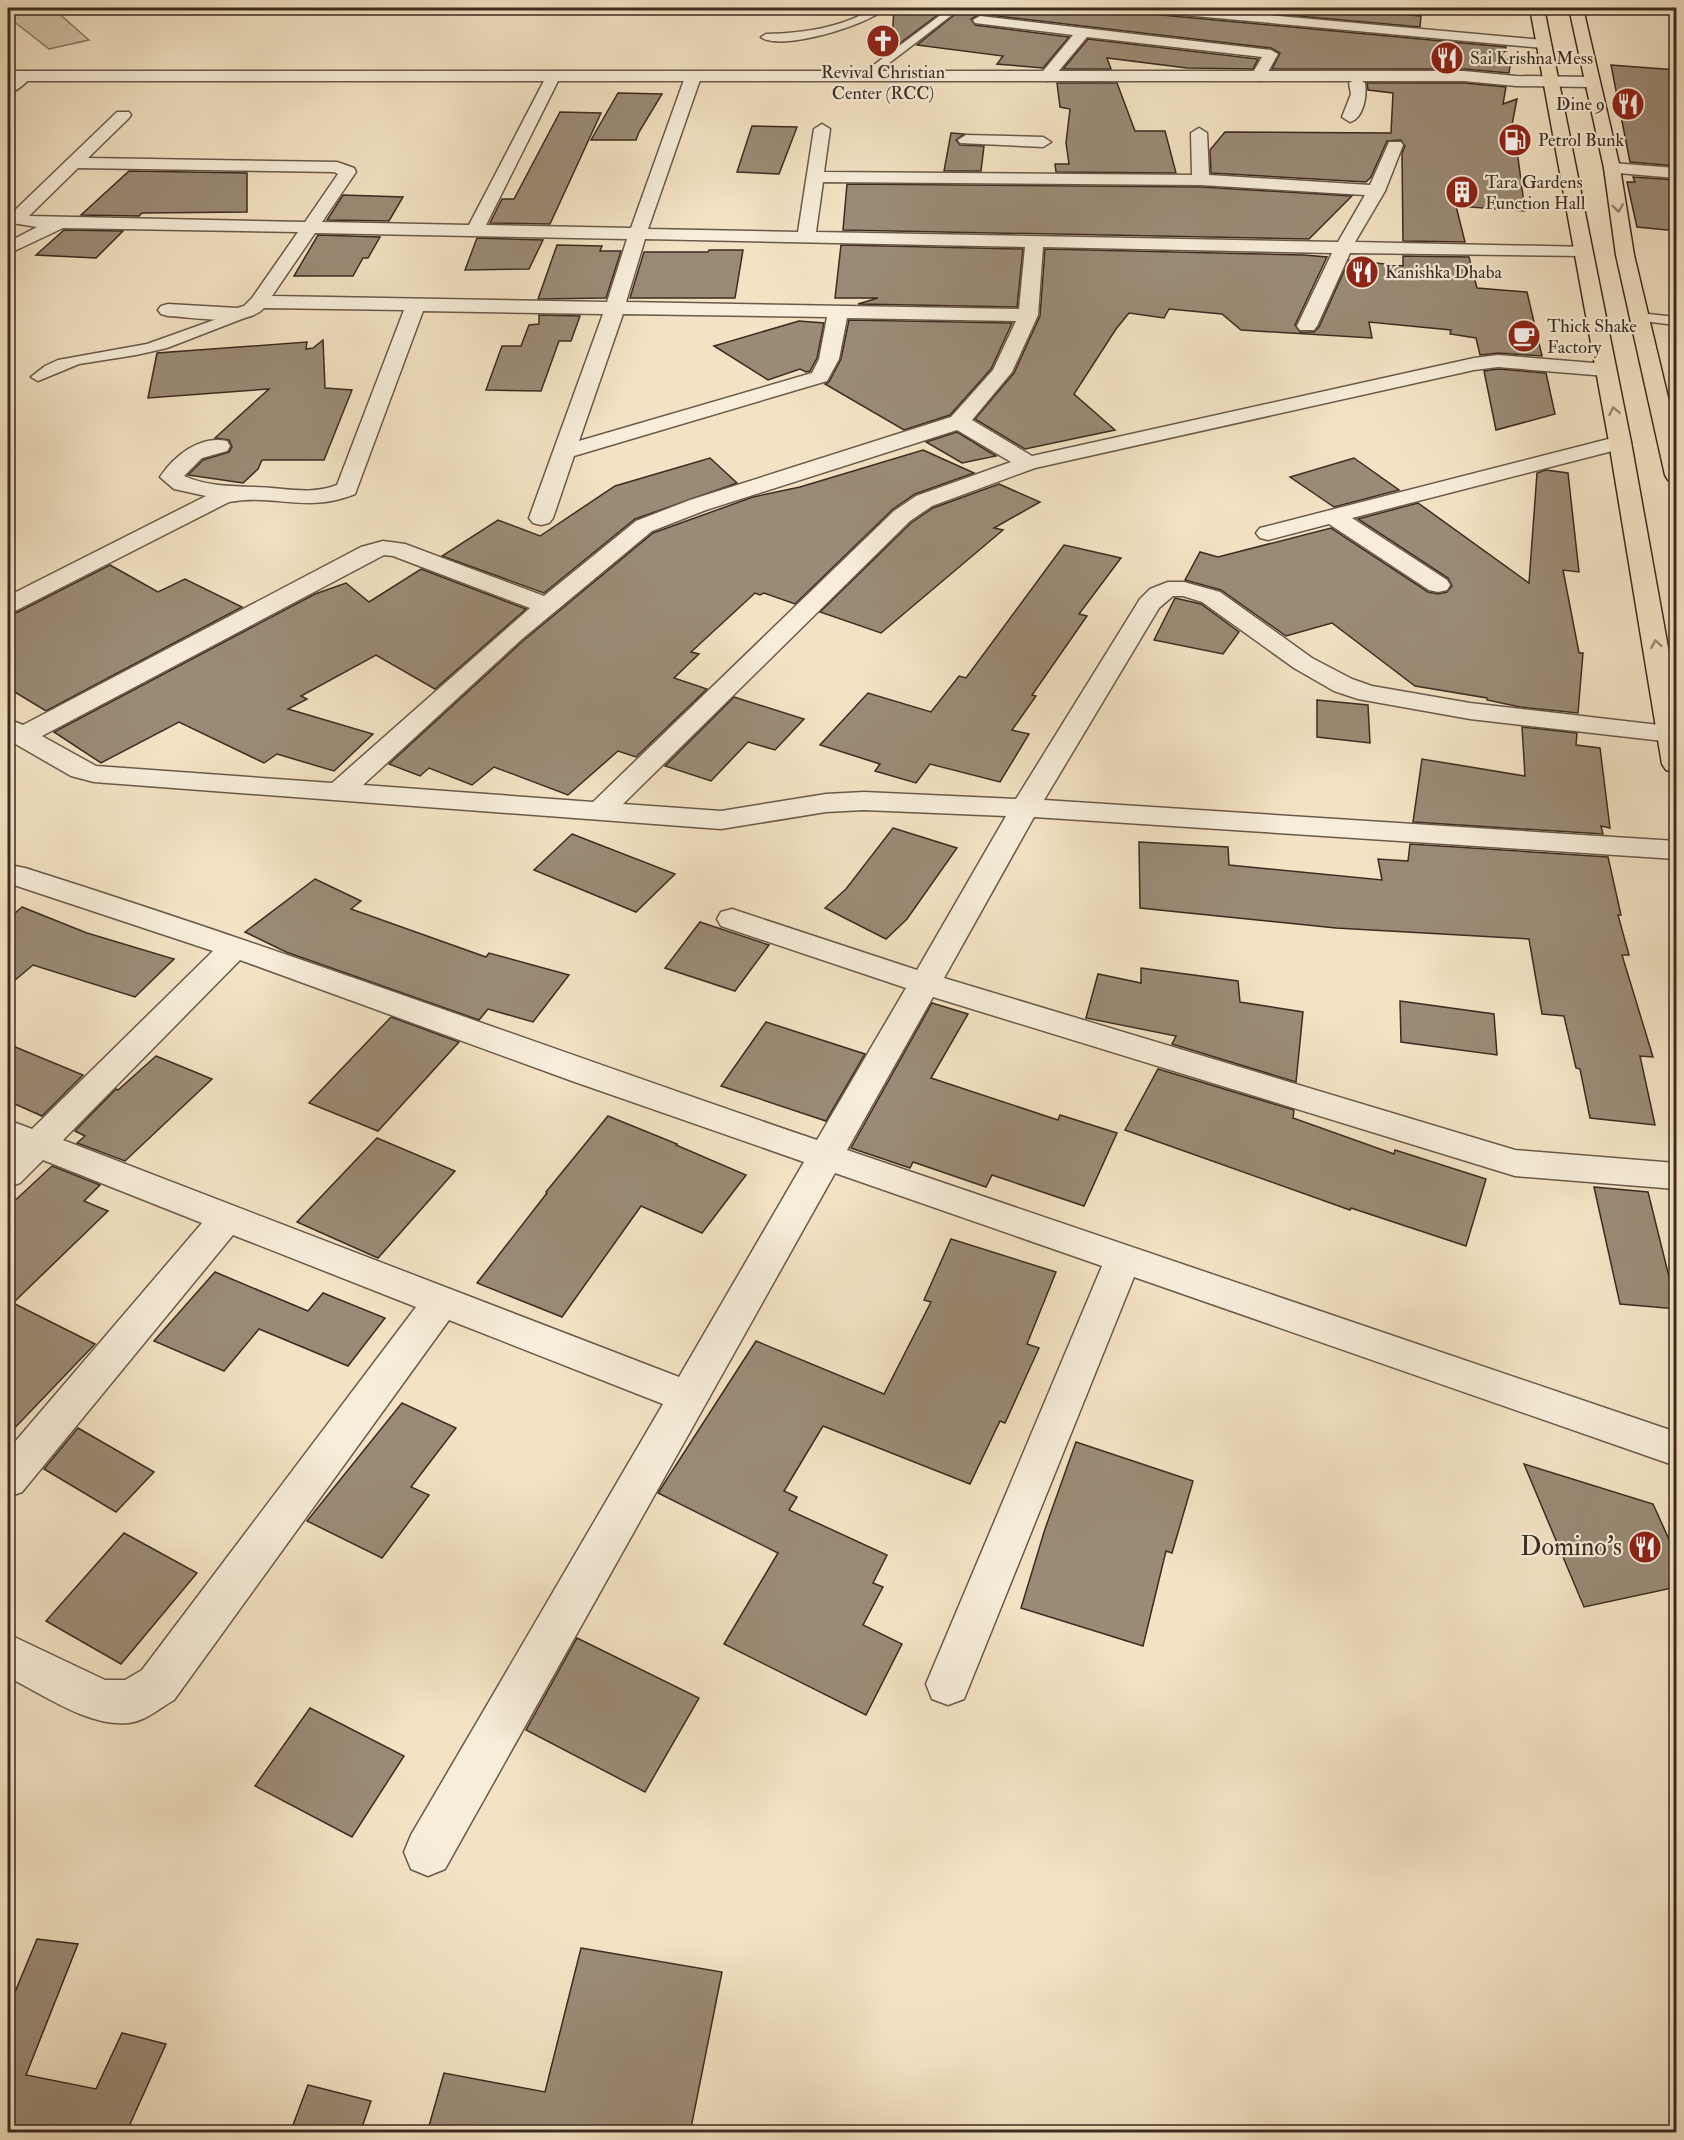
<svg xmlns="http://www.w3.org/2000/svg" width="1684" height="2140" font-family="'IM FELL Double Pica',serif">
<style>
.green{fill:#d4c4a8;stroke:#887864;stroke-width:1.5}
.building{fill:#9b8b76;stroke:#3c2b21;stroke-width:1.5}
.lines{fill:none;stroke-linecap:round;stroke-linejoin:round}
.service-casing{stroke:#6a594a;stroke-width:3}
.minor-casing{stroke:#6a594a;stroke-width:3}
.tertiary-casing{stroke:#6a594a;stroke-width:3}
.primary-casing{stroke:#3c2b21;stroke-width:3}
.service{fill:#f7edd9;fill-rule:evenodd}
.minor{fill:#f7edd9;fill-rule:evenodd}
.tertiary{fill:#f7edd9;fill-rule:evenodd}
.primary{fill:#f3e3c4;fill-rule:evenodd}
.oneway{stroke:#988772}
.labels{text-anchor:middle;dominant-baseline:central;stroke-width:4.5;stroke-linejoin:round;paint-order:stroke}
.far-poi-label{font-size:18px;fill:#3c2b21;stroke:#f7edd9;text-anchor:start}
.near-poi-label{font-size:26px;fill:#3c2b21;stroke:#f7edd9;text-anchor:end}
</style>
<rect width="100%" height="100%" fill="#f3e3c4"/>
<filter id="stains"><feTurbulence type="fractalNoise" baseFrequency=".00333" numOctaves="4"/><feColorMatrix values="0 0 0 0 .2 0 0 0 0 .09 0 0 0 0 .02 0 0 0 .5 -.17"/></filter>
<radialGradient id="worn" r=".72"><stop offset=".6" stop-color="#630" stop-opacity="0"/><stop offset="1" stop-color="#630" stop-opacity=".3"/></radialGradient>
<!-- green -->
<path class="green" d="M8 8H64L56 11 89 40 49 49 8 17Z"/>
<!-- building -->
<g class="building">
<path d="M894 8H947L900 43 892 42Z"/>
<path d="M963 8H1142L1151 14 1506 47 1504 59H1511L1509 73 1464 69H1272L1280 53 1271 48 980 14 971 19 975 25 1069 37 1043 68 997 64 1003 56 917 45Z"/>
<path d="M1210 8H1335L1421 16 1420 27Z"/>
<path d="M1088 39 1258 59 1253 69 1187 68 1107 58 1111 69H1063Z"/>
<path d="M1611 65 1677 70V166L1630 162Z"/>
<path d="M1057 83H1117L1135 131H1165L1176 173 1056 172 1055 164H1069L1066 143 1070 109 1060 107Z"/>
<path d="M1367 83H1464L1506 87 1503 104 1517 99 1510 135H1515L1525 211 1456 206 1465 242 1403 241 1402 153 1405 146 1401 140 1387 141 1371 177 1366 182 1211 173 1210 150 1225 132 1391 133 1393 93 1368 90Z"/>
<path d="M618 93 662 94 639 132 636 140H591Z"/>
<path d="M560 112 601 113 550 224 490 223 502 199H514Z"/>
<path d="M752 126 797 127 779 174 737 172Z"/>
<path d="M951 133 964 134 956 140 960 145 984 146 981 171H944Z"/>
<path d="M129 171 247 173V212L142 213 139 216 81 215Z"/>
<path d="M1633 177 1677 180V231L1637 227 1627 182H1635Z"/>
<path d="M847 184 1201 187 1352 196 1309 239 843 230Z"/>
<path d="M343 195 403 197 389 221 327 220Z"/>
<path d="M64 230 123 231 96 258 36 255Z"/>
<path d="M318 235 380 237 368 258H363L353 276H294Z"/>
<path d="M477 238 543 240 529 269 465 270Z"/>
<path d="M557 245 602 246 600 251H621L606 298 538 299Z"/>
<path d="M841 245 1023 249 1017 307 858 304 878 298H835Z"/>
<path d="M1045 249 1304 255 1327 257 1295 325 1300 332H1314L1319 327 1349 260 1403 266V256L1469 257 1477 288 1527 292 1542 356 1498 353 1480 355 1476 338 1450 334 1451 330 1369 322 1372 338 1241 330 1222 314 1169 309 1164 318 1129 313 1116 329 1074 394 1115 430 1025 449 975 419 1014 373 1040 316Z"/>
<path d="M709 250H743L735 298H630L644 252H708Z"/>
<path d="M539 315 580 316 571 341H559L541 391 486 390 502 346H521L529 325 539 324Z"/>
<path d="M849 320 1012 323 991 369 950 415 904 430 825 384 829 382 841 359Z"/>
<path d="M799 321 824 323 817 358 810 371 806 372 800 369 768 380 714 346Z"/>
<path d="M323 340 325 388 352 390 324 460H262L258 469 243 483 188 475 203 460 229 452 232 447 229 440 215 438 269 389 148 398 157 353 307 342 306 349 313 348Z"/>
<path d="M1498 369 1546 373 1555 414 1496 430 1484 371Z"/>
<path d="M957 432 996 456 962 463 926 442Z"/>
<path d="M923 450 974 473 915 494 893 509 795 604 764 593 760 595 755 593 691 652 699 654 674 678 707 689 636 757 618 751 568 795 494 767 472 785 429 768 420 776 389 764 523 641 653 533 753 497 800 487Z"/>
<path d="M710 458 737 483 635 519 544 593 442 556 498 520 540 536 615 486Z"/>
<path d="M1354 458 1399 490 1334 507 1290 477Z"/>
<path d="M1546 470 1568 473 1579 572 1563 570 1579 653H1583L1578 713 1520 707 1487 700V698L1415 686 1332 623 1286 636 1221 590 1185 580 1200 552 1218 557 1331 528 1428 592 1438 594 1447 592 1452 586 1448 578 1358 519 1418 503 1529 583 1537 473Z"/>
<path d="M999 484 1040 502 994 528 1003 530 881 633 820 612 911 523 933 508Z"/>
<path d="M1064 545 1121 558 1079 614 1087 616 1032 695 1036 696 1012 730 1029 734 1000 782 930 764 916 783 875 771 880 764 820 745 868 693 931 712 959 676 966 678Z"/>
<path d="M110 565 158 592 185 579 242 607 46 711 8 688V615L18 612Z"/>
<path d="M421 569 526 609 435 689 376 655 301 696 307 699 288 709 373 734 334 771 277 754 264 763 179 722 101 763 54 732 315 594 346 583 369 602Z"/>
<path d="M1175 598 1201 604 1239 632 1223 654 1154 640Z"/>
<path d="M734 697 804 719 775 750 748 742 711 781 665 766Z"/>
<path d="M1317 700 1368 705 1370 743 1317 737Z"/>
<path d="M1522 727 1577 733 1576 745 1600 748 1610 828 1601 826 1603 834 1413 822 1422 759 1525 776Z"/>
<path d="M893 828 957 848 907 919 886 939 825 908 846 889Z"/>
<path d="M572 834 675 874 636 912 534 870Z"/>
<path d="M1139 842 1228 847 1229 865 1382 880 1378 859 1408 861 1410 844 1608 857 1621 915H1618L1629 955H1622L1653 1057 1640 1056 1655 1125 1590 1118 1580 1069 1576 1068 1564 1016 1542 1014 1529 939 1336 928 1140 908Z"/>
<path d="M315 879 361 901 351 909 486 957 489 953 569 975 533 1022 488 1009 479 1020 286 952 245 932Z"/>
<path d="M22 907 87 933 174 959 135 997 33 965 8 986V919Z"/>
<path d="M700 922 769 945 735 991 665 968Z"/>
<path d="M1141 968 1238 981 1240 1002 1303 1012 1296 1082 1172 1044 1176 1036 1086 1018 1098 974 1141 983Z"/>
<path d="M1400 1001 1494 1014 1497 1055 1401 1042Z"/>
<path d="M932 1003 968 1014 931 1078 1058 1120 1060 1115 1117 1133 1084 1206 992 1175 986 1187 913 1162 910 1168 851 1148Z"/>
<path d="M391 1017 459 1042 378 1131 309 1103Z"/>
<path d="M766 1022 865 1054 826 1121 721 1086Z"/>
<path d="M8 1044 83 1075 42 1116 8 1101Z"/>
<path d="M156 1056 212 1079 125 1161 77 1143 85 1136 75 1131 116 1089 118 1090Z"/>
<path d="M1158 1069 1294 1110 1293 1118 1394 1154 1395 1150 1486 1179 1466 1246 1351 1208 1350 1210 1125 1130Z"/>
<path d="M608 1116 677 1144 676 1145 746 1175 702 1233 641 1206 562 1317 477 1283 547 1193 546 1192Z"/>
<path d="M377 1138 455 1171 378 1258 297 1222Z"/>
<path d="M52 1166 100 1185 84 1201 108 1211 13 1303 95 1344 8 1435V1207Z"/>
<path d="M1594 1187 1648 1192 1677 1309 1620 1304Z"/>
<path d="M951 1239 1056 1272 1027 1344 1039 1348 1005 1423 1000 1421 970 1484 823 1426 784 1491 797 1497 789 1510 887 1555 873 1583 883 1587 863 1625 902 1644 866 1715 724 1644 778 1553 658 1493 756 1341 884 1394 931 1302 924 1300Z"/>
<path d="M215 1272 308 1311 323 1293 385 1318 348 1366 259 1329 224 1371 154 1341Z"/>
<path d="M402 1403 456 1428 411 1487 429 1495 382 1558 307 1521Z"/>
<path d="M78 1428 154 1472 116 1512 44 1469Z"/>
<path d="M1076 1442 1193 1481 1172 1553 1166 1551 1143 1646 1021 1608 1045 1529Z"/>
<path d="M1524 1464 1653 1504 1677 1557V1587L1584 1607Z"/>
<path d="M124 1533 197 1573 121 1664 46 1621Z"/>
<path d="M577 1638 699 1698 645 1792 526 1730Z"/>
<path d="M310 1708 404 1756 352 1837 255 1786Z"/>
<path d="M37 1939 78 1944 26 2075 96 2089 122 2033 166 2044 126 2133H8V2009Z"/>
<path d="M581 1948 722 1972 690 2133H427L444 2073 545 2092Z"/>
<path d="M308 2085 371 2101 360 2133H290Z"/>
</g>
<g class="lines">
<!-- service casing -->
<g class="service-casing">
<g id="service">
<path d="M875 8H886C868 25 780 52 761 37L766 34C805 33 840 28 875 8Z"/>
<path d="M950 8H961L871 77H863V73Z"/>
<path d="M242 310 247 311 249 314 247 317 167 348 136 355 79 364 38 381 31 377 45 366 58 360 147 344Z"/>
<path d="M1639 313 1676 317V325L1634 320 1632 317Z"/>
</g>
</g>
<!-- minor casing -->
<g class="minor-casing">
<g id="minor">
<path d="M1144 8H1191L1543 40 1550 44 1543 48 1151 12Z"/>
<path d="M980 16 1271 50 1278 54 1264 79 1259 81 1251 76 1262 57 1087 37 1052 79 1047 81 1039 76 1073 35 975 23 973 20Z"/>
<path d="M24 71 29 73 32 76C26 83 16 92 8 93V82Z"/>
<path d="M554 71 561 75 486 225 631 228 685 77 693 72 701 77 648 229 798 232 814 129 822 124 830 129 824 172 1192 175 1191 133 1199 128 1207 133 1209 175 1370 185 1389 142H1401L1403 145 1385 191 1355 242 1589 247 1592 251 1589 255 1583 256 1350 253 1317 326 1314 330H1300L1297 326 1332 253 1043 247 1038 315 1012 372 972 420 1032 456 1474 358 1498 355 1606 364 1613 366 1616 370 1613 374 1606 376 1498 367 1474 370 1035 468 932 506 910 521 623 804 721 811 826 794 864 792 1016 799 1140 599 1150 589 1168 582H1184L1220 592 1312 658 1352 679 1372 686 1470 703 1676 727V741L1672 742 1470 719 1358 699 1334 691 1294 668 1202 602 1183 596H1173L1159 608 1044 800 1676 841V859L1034 817 944 978 1515 1150 1676 1163V1189L1515 1176 933 997 847 1150 1676 1432V1466L1134 1277 964 1699 948 1705 932 1699 926 1684 1102 1266 835 1173 445 1869 428 1876 411 1869 404 1852 411 1835 663 1404 449 1320 174 1700C160 1708 144 1722 128 1723 89 1727 42 1694 8 1677V1634L105 1680H125L142 1670 416 1307 233 1235 22 1492 8 1497V1450L202 1223 43 1160 20 1183 8 1187V1153L12 1148 8 1147V1120L32 1129 213 951 8 883V868L15 866 25 868C291 952 553 1050 817 1140L906 988 721 926 717 919 721 912 732 909 917 970 1006 816 864 810 826 812 721 829 94 782 71 776 12 742 8 738V719L23 725 361 547 383 541 405 544 544 596 636 521 690 500 951 417 993 370 1016 321 847 318 839 359 827 381 574 456 553 518 549 523 541 525 533 523 529 518 603 314 423 311 355 494C305 514 275 493 229 502L17 610 8 612V596L206 496 174 489 160 477C174 456 200 435 227 441L230 446 227 451 202 458 184 476C206 486 230 486 253 487 282 487 310 496 337 485L404 310 264 308C246 328 194 317 168 316L161 314 158 310 161 306 168 304 237 308 244 306 252 298 298 232 63 228 8 254V242L37 227 12 223 9 219 13 212 117 112H129L131 115 129 118 88 158 337 162 354 168 356 172 322 222 469 225 547 75ZM78 168 334 172 338 174 305 222 29 216ZM823 182 1201 185 1365 195 1338 242 816 232ZM315 233 627 239 607 302 272 296ZM645 239 1025 247 1019 309 626 302ZM623 314 827 317 819 359 812 373 579 441ZM957 430 1011 462 916 496 894 511 593 802 363 785 522 639 652 531 706 510ZM384 555 393 556 530 608 332 783 96 766 42 736ZM240 960 572 1081 804 1162 679 1377 63 1140Z"/>
<path d="M1357 78 1365 83C1367 95 1364 118 1350 122L1342 117 1351 94 1349 83Z"/>
<path d="M966 135 1043 137 1051 142 1043 147 960 143 958 140Z"/>
<path d="M1612 163 1676 168V178L1606 172 1604 168 1606 164Z"/>
<path d="M1620 436 1628 437 1631 442 1628 447 1352 518 1447 580 1450 585 1447 590 1438 592 1429 590 1329 524 1268 540 1260 538 1256 533 1260 528Z"/>
</g>
</g>
<!-- tertiary casing -->
<g class="tertiary-casing">
<path id="tertiary" d="M8 71H1464L1516 76 1591 77 1599 82 1591 87 1516 86 1464 81H8Z"/>
</g>
<!-- primary casing -->
<g class="primary-casing">
<g id="primary">
<path d="M1530 8H1544L1631 442 1676 692V772L1666 770 1662 764 1609 442Z"/>
<path d="M1569 8H1583L1620 168 1634 255 1676 431V482L1668 480 1665 475 1616 255 1604 168Z"/>
</g>
</g>
<!-- service -->
<use href="#service" class="service"/>
<!-- minor -->
<use href="#minor" class="minor"/>
<!-- tertiary -->
<use href="#tertiary" class="tertiary"/>
<!-- primary -->
<use href="#primary" class="primary"/>
</g>
<!-- one-way arrows -->
<defs><path id="oneway-chevron" d="M-2-3.5L2.5 0L-2 3.5" fill="none" stroke-width="1.6" stroke-linecap="round" stroke-linejoin="round" transform="scale(1.5)"/></defs>
<g class="oneway">
<use href="#oneway-chevron" transform="translate(1618 208) rotate(82)"/>
<use href="#oneway-chevron" transform="translate(1614 411) rotate(-101)"/>
<use href="#oneway-chevron" transform="translate(1656 644) rotate(-100)"/>
</g>
<!-- icons -->
<defs>
<g id="church-disc" transform="scale(1.725)"><circle r="9.5" fill="#8f2418" stroke="#f7edd9"/><path d="M-1.2-6h2.4v3.5h3.3v2.4h-3.3V6h-2.4V-.1h-3.3v-2.4h3.3Z" fill="#fff"/></g>
<g id="restaurant-disc" transform="scale(1.725)"><circle r="9.5" fill="#8f2418" stroke="#f7edd9"/><path d="M-5-6h1v4h1v-4h1v4h1v-4h1v5L-1.5 .5V6h-2V.5L-5-1ZM5-6V6H3V1.5H1.5Q1.5-4 5-6Z" fill="#fff"/></g>
<g id="fuel-disc" transform="scale(1.725)"><circle r="9.5" fill="#8f2418" stroke="#f7edd9"/><path d="M-5.5-6h7V0h2V4h1.3V-2.5L3-4.5l.8-.8L6-3V5H2.5V1h-1V6h-7ZM-4.2-4.7v3.2H.2V-4.7Z" fill="#fff"/></g>
<g id="building-disc" transform="scale(1.725)"><circle r="9.5" fill="#8f2418" stroke="#f7edd9"/><path d="M-4-6H4V6H1V3H-1V6H-4ZM-2.5-4.3h1.7v1.8h-1.7ZM.8-4.3h1.7v1.8H.8ZM-2.5-1h1.7V.8h-1.7ZM.8-1h1.7V.8H.8Z" fill="#fff"/></g>
<g id="cafe-disc" transform="scale(1.725)"><circle r="9.5" fill="#8f2418" stroke="#f7edd9"/><path d="M-5.5-4.5H6V0H3Q3 3.5 0 3.5H-2.5Q-5.5 3.5-5.5 0ZM3-3.2v2h1.7v-2ZM-6 4.5H4V6H-6Z" fill="#fff"/></g>
</defs>
<g fill-rule="evenodd">
<use href="#church-disc" x="883" y="41"/>
<use href="#restaurant-disc" x="1447" y="58"/>
<use href="#restaurant-disc" x="1628" y="104"/>
<use href="#fuel-disc" x="1515" y="140"/>
<use href="#building-disc" x="1462" y="192"/>
<use href="#restaurant-disc" x="1362" y="272"/>
<use href="#cafe-disc" x="1524" y="336"/>
<use href="#restaurant-disc" x="1645" y="1547"/>
</g>
<g class="labels">
<!-- far-poi labels -->
<g class="far-poi-label">
<text x="1470" y="58">Sai Krishna Mess</text>
<text x="883" y="72" text-anchor="middle">Revival Christian<tspan x="883" dy="21">Center (RCC)</tspan></text>
<text x="1605" y="104" text-anchor="end">Dine 9</text>
<text x="1538" y="140">Petrol Bunk</text>
<text x="1485" y="182">Tara Gardens<tspan x="1485" dy="21">Function Hall</tspan></text>
<text x="1385" y="272">Kanishka Dhaba</text>
<text x="1547" y="326">Thick Shake<tspan x="1547" dy="21">Factory</tspan></text>
</g>
<!-- near-poi labels -->
<g class="near-poi-label">
<text x="1622" y="1547">Domino's</text>
</g>
</g>
<!-- margin -->
<rect width="1684" height="2140" fill="none" stroke="#f3e3c4" stroke-width="30"/>
<rect x="9" y="9" width="1666" height="2122" fill="none" stroke="#3c2b21" stroke-width="3"/>
<rect x="15" y="15" width="1654" height="2110" fill="none" stroke="#3c2b21" stroke-width="1.5"/>
<rect width="100%" height="100%" filter="url(#stains)"/>
<rect width="100%" height="100%" fill="url(#worn)"/>
</svg>
